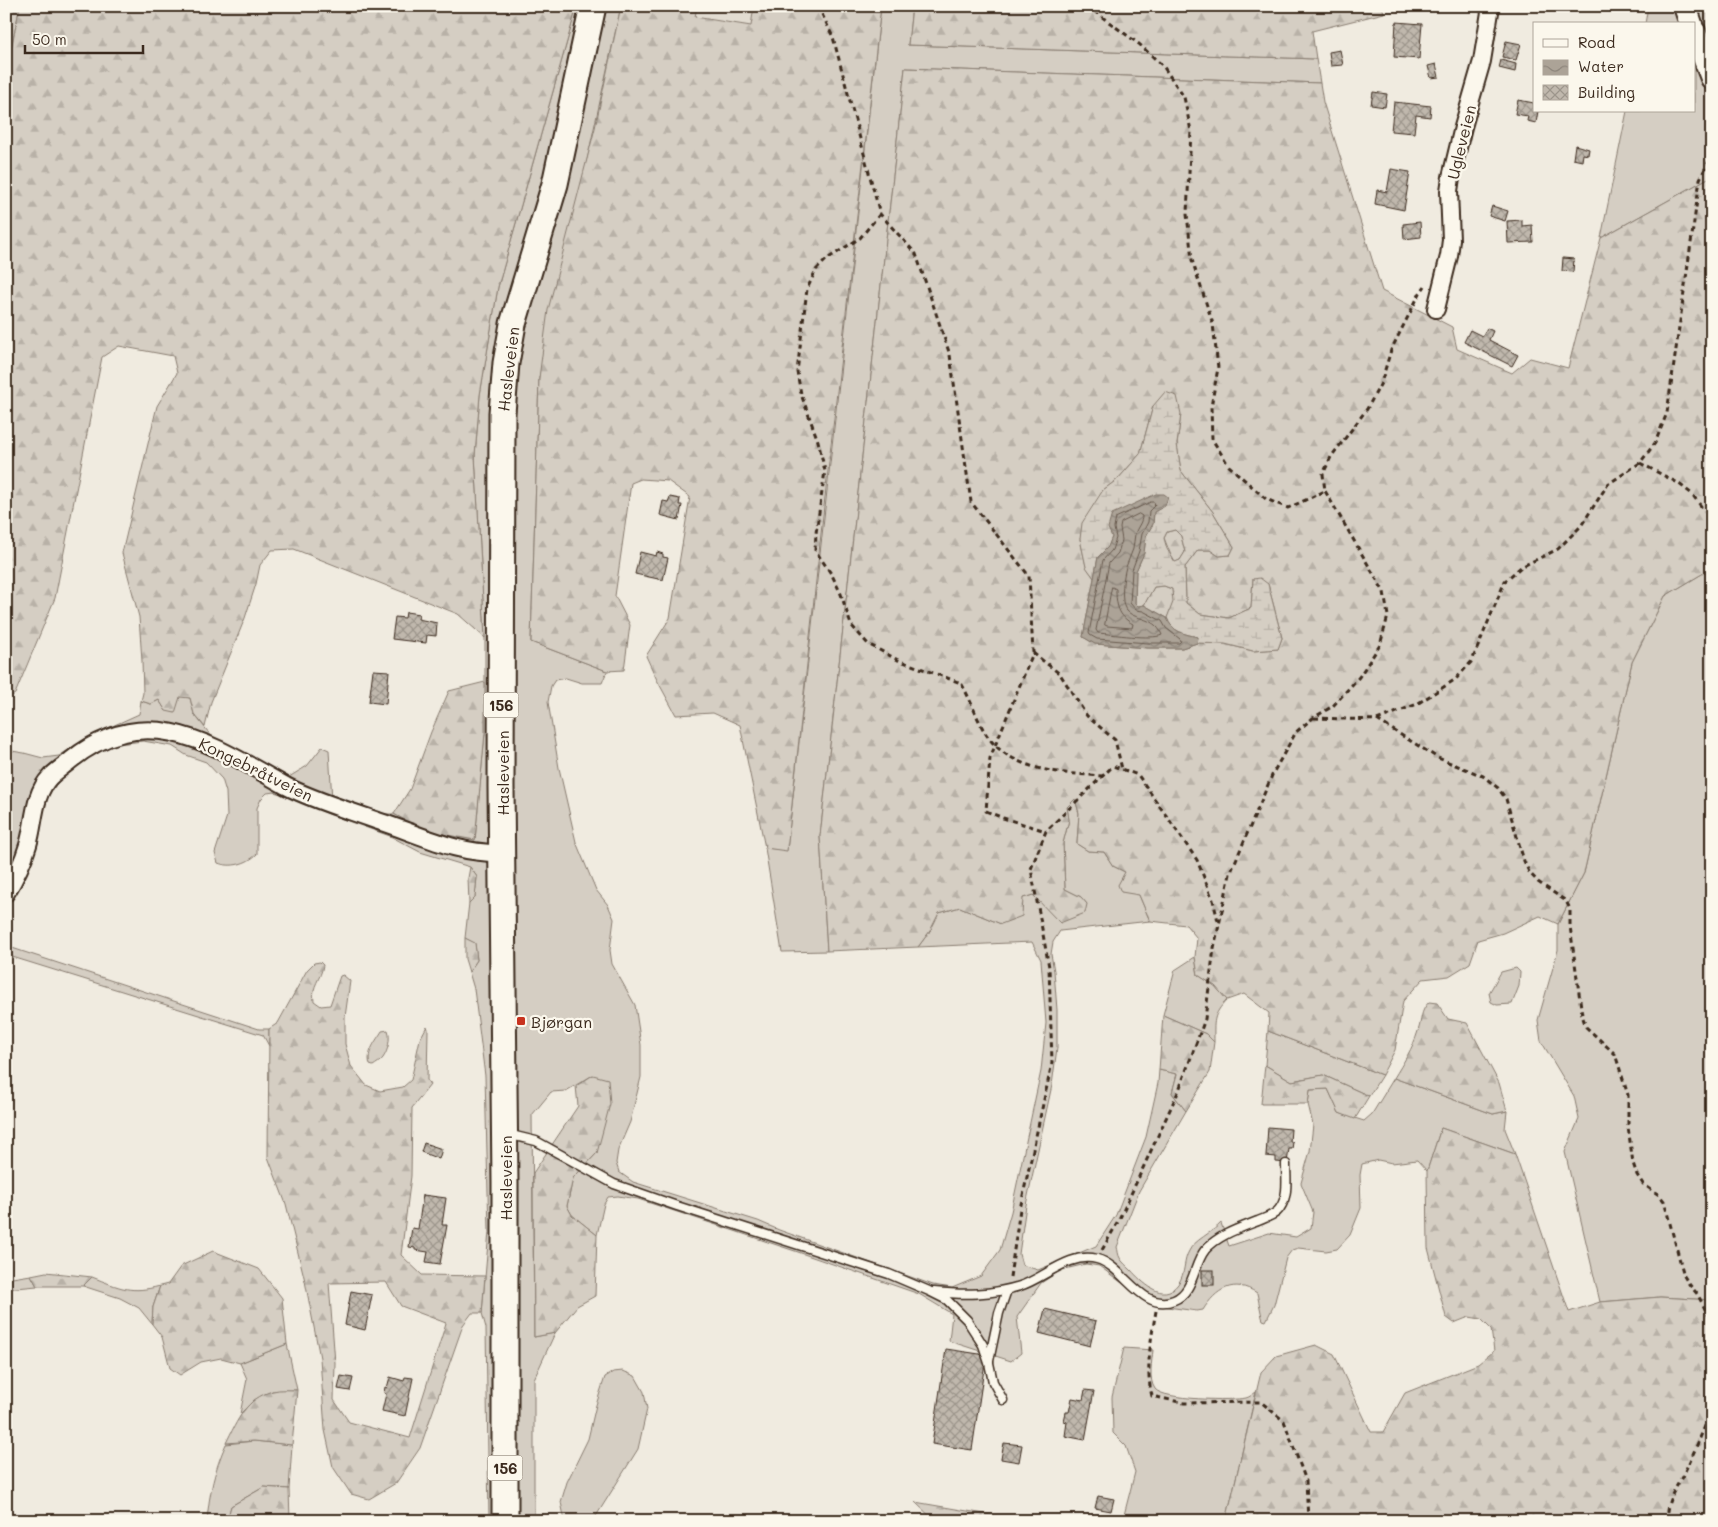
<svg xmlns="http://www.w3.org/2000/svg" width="1718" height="1527" font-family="Mali,sans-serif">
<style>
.built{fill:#e2dcd1}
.grass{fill:#d5cec3;stroke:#887c70}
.forest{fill:url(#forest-firs);stroke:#887c70;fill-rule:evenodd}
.wetland{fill:url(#wetland-marsh);stroke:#887c70;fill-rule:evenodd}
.water{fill:url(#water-waves);stroke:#7f7367}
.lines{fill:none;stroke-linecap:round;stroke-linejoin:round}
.shore{stroke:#685a4e;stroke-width:1}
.building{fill:url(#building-cross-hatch);stroke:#3b2a1e}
.lane-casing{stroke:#3b2a1e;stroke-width:11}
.street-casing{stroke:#3b2a1e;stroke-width:20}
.secondary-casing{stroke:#3b2a1e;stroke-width:26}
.primary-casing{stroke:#3b2a1e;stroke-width:29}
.path{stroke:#3b2a1e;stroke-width:3;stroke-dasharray:5 4;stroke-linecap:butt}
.lane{stroke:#fbf7ec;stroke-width:8}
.street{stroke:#fbf7ec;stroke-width:16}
.secondary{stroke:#fbf7ec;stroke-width:22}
.primary{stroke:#fbf7ec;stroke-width:25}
.poi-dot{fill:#c8321e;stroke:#fbf7ec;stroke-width:2}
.labels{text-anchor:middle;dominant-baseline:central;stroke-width:4.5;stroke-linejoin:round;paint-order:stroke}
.shield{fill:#fbf7ec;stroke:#75685c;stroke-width:1}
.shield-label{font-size:15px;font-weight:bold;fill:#3b2a1e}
.street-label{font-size:16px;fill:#3b2a1e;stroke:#fbf7ec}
.poi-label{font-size:16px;fill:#3b2a1e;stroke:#fbf7ec;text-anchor:start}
</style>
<defs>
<pattern id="forest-firs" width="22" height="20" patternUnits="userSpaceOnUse" patternTransform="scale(1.25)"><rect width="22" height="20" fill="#d5cec3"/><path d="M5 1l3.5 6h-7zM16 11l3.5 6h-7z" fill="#b8b1a7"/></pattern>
<pattern id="wetland-marsh" width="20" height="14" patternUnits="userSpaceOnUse" patternTransform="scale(1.25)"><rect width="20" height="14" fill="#d5cec3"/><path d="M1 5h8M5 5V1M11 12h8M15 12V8" fill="none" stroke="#b8b1a7"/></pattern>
<pattern id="water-waves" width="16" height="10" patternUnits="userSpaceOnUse" patternTransform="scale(1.25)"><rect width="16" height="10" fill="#aca397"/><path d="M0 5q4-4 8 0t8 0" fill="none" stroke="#8d857b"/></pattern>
<pattern id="building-cross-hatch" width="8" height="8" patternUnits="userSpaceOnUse" patternTransform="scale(1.25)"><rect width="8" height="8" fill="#c0b8ad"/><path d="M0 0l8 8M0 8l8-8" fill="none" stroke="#9d968c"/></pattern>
</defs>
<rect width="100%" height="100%" fill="#f0ebe0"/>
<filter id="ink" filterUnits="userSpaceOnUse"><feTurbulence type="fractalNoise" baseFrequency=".02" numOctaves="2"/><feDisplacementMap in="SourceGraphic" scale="10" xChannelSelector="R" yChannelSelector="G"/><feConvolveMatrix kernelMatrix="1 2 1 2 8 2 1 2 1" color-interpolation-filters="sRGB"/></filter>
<g filter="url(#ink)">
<!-- built -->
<path class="built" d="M697 6H754L751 26 695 17Z"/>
<!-- grass -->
<g class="grass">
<path d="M6 6H20L6 73Z"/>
<path d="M577 6H621L539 378 531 642 607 671 602 683H582L566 678 555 680 551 686 548 702 559 768 576 842 596 890 608 905 614 919 610 950 612 964 635 1005 641 1045V1077L630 1122 618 1150 616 1163 619 1172 633 1182 758 1221 779 1230 933 1285 952 1288 981 1276 1000 1250 1011 1212 1041 1071 1046 1023 1041 960 1032 942 918 947 930 931 939 913 960 907 1001 924 1023 898 1033 895 1042 903 1087 904 1081 897 1065 889 1063 843 1069 820 1067 807 1075 799 1079 813 1077 844 1088 851 1104 852 1113 866 1125 872 1139 895 1150 921 1060 931 1053 942 1051 954 1054 971 1057 1010V1048L1052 1085 1026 1205 1019 1254 1022 1265 1038 1270 1096 1246 1116 1215 1146 1137 1158 1083 1159 1070 1177 1074 1172 1093 1186 1111 1139 1191 1117 1247C1118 1250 1118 1255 1120 1258 1122 1262 1127 1266 1131 1270 1142 1282 1163 1304 1178 1284 1186 1273 1183 1261 1189 1251 1193 1241 1213 1232 1221 1223L1229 1246 1269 1233 1296 1237 1311 1228 1313 1212 1301 1183 1310 1151 1313 1125 1308 1104 1310 1090 1328 1089 1339 1113 1364 1121 1372 1114 1394 1078 1493 1114 1507 1111 1505 1129 1515 1154 1441 1128 1427 1171 1417 1160 1392 1163 1378 1160 1362 1164 1360 1175 1361 1208 1350 1235 1337 1249 1326 1251 1298 1248 1292 1250 1286 1258 1274 1305 1266 1321 1263 1320 1262 1317 1257 1293C1234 1278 1216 1289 1203 1310L1197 1311 1152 1305 1099 1266 1086 1264 1061 1270 1041 1283 1017 1317 1021 1353 1011 1361 949 1341 952 1314 919 1294 798 1252 638 1199 618 1196 608 1197 604 1204 597 1235 572 1215 567 1206 573 1178 597 1153 593 1075 566 1091 551 1092 532 1115 534 1337 555 1333 534 1379V1521H489L486 1328 482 1313 489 1231 485 1076 474 989 469 972 477 960 475 944 465 938 469 903 475 897 477 877 470 867 420 852 390 836 331 815 288 796 274 792 267 793 261 799 257 808V854C247 864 231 868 218 863L215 853 227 816 226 792 222 779 206 762 186 755 172 746 143 741 110 745 76 761 52 790 46 801 24 876 6 902V750L24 753 43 758 59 756 88 737 139 714 141 701 151 704 159 700 166 711 180 696 190 698 194 714 213 738 261 765 289 777 307 766 322 747 329 750 332 800H337L340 798 343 803 384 814H394L425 831 475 840 485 733V638L475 455 480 395 498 287Z"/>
<path d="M881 6H912L908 45 1316 59 1320 83 905 68 820 836 827 951 782 952 765 848 787 850Z"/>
<path d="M1648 6H1712V176L1601 238 1627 111H1694V24H1645Z"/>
<path d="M1712 570V847L1709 855 1712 864V1300L1660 1297 1600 1302 1565 1152 1579 1119 1574 1096 1541 1041 1538 1020 1558 950V924L1584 873 1632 662 1665 596 1707 571Z"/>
<path d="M6 946 259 1029H269V1046L263 1035 6 955Z"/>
<path d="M1195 957 1198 975 1215 986 1227 1000C1212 1015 1214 1022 1214 1042L1206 1034 1163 1015 1175 970Z"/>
<path d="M1516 968 1520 972 1519 986 1512 1004 1497 1005 1491 1002 1489 993 1501 972Z"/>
<path d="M388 1030C391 1038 388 1051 383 1058 381 1061 376 1064 373 1066L370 1065C366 1052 376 1041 382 1031Z"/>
<path d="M1268 1031 1382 1075 1369 1096 1323 1075 1292 1081 1265 1065Z"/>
<path d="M31 1275 37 1286 6 1289V1279Z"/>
<path d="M92 1277C120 1288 131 1294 160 1286L153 1307 152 1324 139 1308 120 1298 83 1286Z"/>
<path d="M287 1344 297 1390 272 1391 254 1400 240 1414 247 1379 240 1363Z"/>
<path d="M1124 1348 1153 1350C1152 1361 1148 1379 1155 1389 1163 1400 1232 1401 1246 1398 1250 1397 1253 1394 1256 1392L1226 1521H1121L1123 1519 1135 1472 1126 1446 1113 1433 1112 1397Z"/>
<path d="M623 1371 635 1376 644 1392 647 1409 638 1449 593 1521H565L561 1502 567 1482 588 1439 596 1405 605 1377 613 1372Z"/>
<path d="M254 1441 292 1445 289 1489 264 1487 231 1506 227 1521H207C209 1494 215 1468 226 1444Z"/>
</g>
<!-- forest -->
<g class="forest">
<path d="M20 6H577L498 287 480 395 475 455 485 638 458 614 294 549 272 550 260 565 256 584 245 618 211 702 205 727 194 714 190 698 180 697 175 713 166 711 159 700 151 704 141 701 143 693 142 661 139 617 122 553 157 406 177 373 173 356 119 346 102 357 55 598 15 694 6 699V73Z"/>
<path d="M621 6H697L695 17 751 26 754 6H881L824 506 787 851 765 848 740 725 713 713 676 715 657 680 646 656 670 618 690 497 668 481 641 479 631 483 615 596 630 625 624 670 607 671 531 642 539 378 548 310 595 128Z"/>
<path d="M912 6H1382L1384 13 1312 31 1316 59 908 45Z"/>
<path d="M905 68 1320 83 1323 102 1382 291 1452 327 1457 349 1512 373 1530 358 1568 368 1601 238 1712 176V570L1707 571 1665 596 1632 662 1584 873 1558 924 1540 916 1503 933 1478 940 1470 963 1449 976 1423 979 1403 1001 1395 1050 1382 1075 1268 1031 1269 1013 1244 994 1227 1000 1215 986 1198 975 1195 957 1197 938 1186 925 1150 921 1139 895 1121 892 1118 885 1125 872 1113 866 1104 852 1088 851 1077 844 1079 813 1075 799 1067 807 1069 820 1063 843 1065 889 1081 897 1087 904 1085 913 1060 923 1033 895 1023 898 1022 916 1001 924 960 907 939 913 930 931 918 947 827 951 820 836ZM1153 406 1181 414 1177 445 1181 471 1213 512 1234 547 1230 555 1219 556 1210 550H1198L1185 567 1186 603 1200 614 1229 618 1251 608 1253 579 1268 584 1282 638 1278 649 1253 651 1225 644 1197 643 1182 648H1148L1095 644 1083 637 1094 578 1086 566 1080 539 1103 490 1118 479 1140 454Z"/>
<path d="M1175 530 1181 536 1185 552 1180 560 1174 563 1164 538 1167 532Z"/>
<path d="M1164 586 1172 589 1174 602 1167 618 1144 605 1154 587Z"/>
<path d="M485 682V733L475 840 425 831 394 814 410 789 431 732 449 691Z"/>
<path d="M470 867 477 877 475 897 469 903 468 878Z"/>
<path d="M465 938 475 943 477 960 469 972 465 959Z"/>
<path d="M320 962 323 965C321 980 311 985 314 1001L321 1006 330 1005 340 976 343 975 350 981 345 1017V1044L351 1066 366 1085 380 1091 403 1087 411 1080 420 1039 427 1026 428 1029 427 1080 430 1085 412 1108 411 1176 401 1255 422 1275 485 1276 482 1313H472L463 1325 420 1448 396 1483 369 1499 351 1494 333 1467 325 1430 320 1358 305 1281 286 1204 268 1157 269 1029 278 1023 307 970 314 963ZM386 1282 401 1306 446 1323 410 1438 349 1422 334 1400 335 1363 329 1283Z"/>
<path d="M1429 1002 1437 1003 1448 1019 1467 1023 1499 1083 1507 1111 1493 1114 1394 1078C1403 1063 1413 1048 1418 1031 1422 1020 1420 1011 1429 1002Z"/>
<path d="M1163 1015 1206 1034 1214 1042 1210 1072 1186 1111 1172 1093 1177 1074 1159 1070Z"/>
<path d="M1265 1065 1292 1081 1323 1075 1369 1096 1355 1119 1339 1113 1328 1089 1310 1090 1308 1104H1261Z"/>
<path d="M593 1075 608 1079 610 1104 597 1153 573 1178 567 1206 572 1215 597 1235 595 1296 577 1306 555 1333 534 1337 533 1173 578 1106 576 1086Z"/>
<path d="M1441 1128 1515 1154 1569 1312 1600 1302 1660 1297 1712 1300V1521H1226L1261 1372 1276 1356 1316 1345 1334 1354 1371 1432H1383L1405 1393 1478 1364 1494 1351 1491 1329 1481 1319 1469 1317 1454 1323 1446 1317 1428 1248 1427 1171Z"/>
<path d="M213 1251 259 1269 282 1298 287 1344 240 1363 221 1358 201 1362 180 1375 170 1368 162 1337 152 1324 153 1307 160 1286 168 1284 181 1266Z"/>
<path d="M46 1272 92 1277 83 1286H37L31 1275Z"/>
<path d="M297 1390 292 1445 254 1441 226 1443C237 1421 246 1398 273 1391 280 1389 289 1390 297 1390Z"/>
<path d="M264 1487 289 1489 290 1521H227L231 1506Z"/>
<path d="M915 1502 1008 1518 1005 1521H935Z"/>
</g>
<!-- wetland -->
<path class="wetland" d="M1165 392 1177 396 1181 414 1177 444 1181 471 1213 512 1234 547 1230 555 1219 556 1210 550H1198L1185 567 1186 603 1200 614 1229 618 1251 608 1253 579 1260 578 1268 584 1282 638 1278 649 1253 651 1225 644 1197 643 1198 637C1184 634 1172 632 1167 618L1173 602 1172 589 1164 586 1154 587 1144 605 1138 606 1135 603 1136 571 1144 553 1146 536 1153 524 1154 512 1168 497 1112 537 1108 547 1098 557 1094 578 1086 567 1080 539 1082 523 1103 490 1118 479 1140 454 1153 406ZM1175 530 1181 536 1185 552 1180 560 1175 562 1167 549 1164 538 1167 532Z"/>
<!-- water -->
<path class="water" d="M1156 494H1164L1168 497 1165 506 1154 512 1153 524 1146 536 1144 553 1136 571 1135 603 1138 606 1144 605 1167 618C1172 632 1184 634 1198 637L1197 643 1182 648H1148L1095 644 1083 637 1098 557 1108 547 1112 537 1108 528 1112 514Z"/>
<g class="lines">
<!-- shore -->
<g class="shore">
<path d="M1151 502H1154L1155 505 1149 511 1148 522 1142 534 1139 551 1132 570 1130 603 1136 610 1143 611 1162 621 1166 628 1180 639 1181 641 1179 643H1148L1097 639 1090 635 1089 633 1103 560 1112 550 1116 538 1114 528 1116 518Z"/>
<path d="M1139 514 1142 516C1142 523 1137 527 1135 534 1134 539 1134 544 1133 549 1131 555 1128 561 1126 567 1123 577 1121 596 1124 606 1130 622 1154 614 1162 635 1152 640 1112 634 1098 633L1096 630 1109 563 1118 553 1122 540 1120 528 1121 523Z"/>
<path d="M1112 587 1116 589C1116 605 1118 616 1133 624L1132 628 1107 626 1105 625Z"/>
</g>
</g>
<!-- building -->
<g class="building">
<path d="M1396 22 1422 24 1419 59 1394 57Z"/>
<path d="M1506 41 1521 44 1516 60 1502 57Z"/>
<path d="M1340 50 1343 65 1331 66 1329 52Z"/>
<path d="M1501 60 1516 64 1515 72 1499 68Z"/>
<path d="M1436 64 1439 77 1431 78 1428 66Z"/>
<path d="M1373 92 1387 94 1385 107 1371 105Z"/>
<path d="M1518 100 1534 103V111H1538L1536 123 1527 121 1528 116 1515 114Z"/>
<path d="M1394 102 1431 106 1430 117 1416 115 1414 133 1391 131Z"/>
<path d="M1575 145 1589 149 1588 155 1583 154 1582 161 1573 159Z"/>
<path d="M1391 169 1410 172 1404 210 1375 204 1377 190 1387 192Z"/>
<path d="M1492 206 1508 211 1505 221 1489 216Z"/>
<path d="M1522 220V226L1532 225 1533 242 1508 243 1507 221Z"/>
<path d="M1420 222 1421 237 1404 239 1403 224Z"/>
<path d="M1563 258 1574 259 1573 272 1562 271Z"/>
<path d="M1487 328 1493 331 1489 340 1518 355 1512 366 1464 342 1470 330 1482 336Z"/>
<path d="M670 497 680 499 679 505H682L679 520 660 515 663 501 668 502Z"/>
<path d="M640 552 656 556 657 552 663 554V557L668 558 663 580 635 574Z"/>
<path d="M406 612 419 614 418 619 437 623 436 636 427 635 426 643 392 639 395 617 405 618Z"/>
<path d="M373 670 389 671 386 704 369 702Z"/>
<path d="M1268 1127 1291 1129 1290 1142H1293L1292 1149H1289L1287 1163 1276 1162V1157L1266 1156Z"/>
<path d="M424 1143 442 1149 439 1159 421 1152Z"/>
<path d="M423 1195 446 1198 442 1225H447L440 1264 426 1262 428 1252 415 1250V1248L409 1247 412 1228 418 1229Z"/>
<rect x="1202" y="1270" width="12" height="15"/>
<path d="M351 1291 372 1295 365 1330 345 1325Z"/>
<path d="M1045 1309 1096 1321 1090 1346 1039 1333Z"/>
<path d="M946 1349 986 1355 972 1450 932 1444Z"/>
<path d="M341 1376 353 1378 350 1391 338 1389Z"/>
<path d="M390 1377 404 1381 405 1377 413 1378 405 1416 382 1411 386 1394 384 1393 385 1387 387 1388Z"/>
<path d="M1085 1390 1094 1391 1085 1440 1065 1436 1067 1422 1064 1421 1066 1412H1069L1072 1398 1083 1400Z"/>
<path d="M1004 1443 1022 1445 1019 1462 1001 1459Z"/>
<path d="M1098 1496 1114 1499 1111 1511 1095 1508Z"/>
</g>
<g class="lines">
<!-- lane casing -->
<g class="lane-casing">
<g id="lane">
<path d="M507 1134 536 1141 614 1184 677 1206 889 1274 929 1291 947 1300 967 1320 983 1345 989 1363 993 1382 1003 1400"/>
<path d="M934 1292C964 1295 991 1295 1020 1286 1045 1278 1069 1252 1097 1259 1124 1266 1142 1313 1174 1300 1194 1292 1193 1265 1205 1250 1218 1235 1240 1228 1258 1221 1265 1218 1276 1215 1280 1208 1289 1195 1286 1178 1286 1164"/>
<path d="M989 1361 999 1313 1007 1290"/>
</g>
</g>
<!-- street casing -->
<g class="street-casing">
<g id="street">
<path d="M1436 309 1449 256 1451 240 1449 191 1451 177 1463 127 1482 61 1491 6"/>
<path d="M6 893C16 877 23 862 28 845 35 822 33 795 50 777 56 771 64 766 71 760 148 698 214 746 286 786 315 801 348 810 378 821 422 835 455 854 502 853"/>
</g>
</g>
<!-- secondary casing -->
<g class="secondary-casing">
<g id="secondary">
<path d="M1685 6 1691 24"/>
<path d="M1694 31 1712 78"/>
</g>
</g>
<!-- primary casing -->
<g class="primary-casing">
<path id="primary" d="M505 1521V1184L501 787 502 413 506 363 513 324 555 184 593 6"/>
</g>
<!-- path -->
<g class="path">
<path d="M818 6 833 37 880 214 916 254 950 355 971 502 1029 576 1033 653 990 758 986 811 1003 818 1046 831"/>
<path d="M1087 6 1139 44 1163 66 1184 97 1191 131 1187 214 1192 260 1213 324 1218 368 1211 407 1212 439 1229 466 1266 499 1288 508 1325 491"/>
<path d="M880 214 860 238 827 259 816 270 807 289 797 372 801 394 818 441 825 471 816 533 815 550 832 575 841 594 851 625 868 644 898 660 961 683C970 698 975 714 983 729 1007 772 1060 773 1103 776"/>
<path d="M1640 463 1678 483 1692 494 1712 521"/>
<path d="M1033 653 1060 674 1087 716 1115 740 1122 769"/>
<path d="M1314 718 1377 720 1417 704 1456 679 1472 661 1505 581 1521 567 1558 549 1581 526 1608 484 1640 463 1655 443 1667 413 1700 179 1712 154"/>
<path d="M1377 720 1438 758 1483 776 1498 788 1506 799 1524 861 1529 872 1538 882 1566 901 1570 909V926L1582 1015 1586 1027 1615 1054 1628 1095V1127L1633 1163 1637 1175 1643 1184 1659 1195 1664 1201 1684 1276 1689 1284 1698 1295 1712 1323"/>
<path d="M1102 1250 1119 1220 1179 1090 1205 1019 1214 948 1230 874 1273 773 1296 732 1313 718 1333 706 1359 677 1380 645 1388 616 1384 592 1325 491 1323 474 1331 457 1367 409 1381 383 1391 350 1420 293 1425 286"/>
<path d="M1010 1277 1020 1209 1052 1063 1049 967 1031 869 1046 831 1113 766 1138 775 1197 860 1213 900 1218 921"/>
<path d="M1156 1311C1151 1339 1145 1369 1152 1396L1184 1403 1261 1402 1284 1421 1306 1481 1308 1521"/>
<path d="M1666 1521C1667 1497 1675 1491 1685 1471 1695 1451 1703 1430 1712 1410"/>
</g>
<!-- lane -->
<use href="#lane" class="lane"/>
<!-- street -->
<use href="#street" class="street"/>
<!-- secondary -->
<use href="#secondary" class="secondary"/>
<!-- primary -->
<use href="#primary" class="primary"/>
</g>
</g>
<!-- markers -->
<rect class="poi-dot" x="516" y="1016" width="10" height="10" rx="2.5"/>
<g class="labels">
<!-- shield labels -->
<g class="shield">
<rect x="483.5" y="692.5" width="35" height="25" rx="4"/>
<rect x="487.5" y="1455.5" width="35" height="25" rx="4"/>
</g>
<g class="shield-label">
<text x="501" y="705">156</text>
<text x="505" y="1468">156</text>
</g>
<!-- street labels -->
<g class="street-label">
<text transform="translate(1461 142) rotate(-76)">Ugleveien</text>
<text transform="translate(508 369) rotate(-83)">Hasleveien</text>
<text transform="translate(256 769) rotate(26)">Kongebråtveien</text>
<text transform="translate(502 773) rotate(-90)">Hasleveien</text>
<text transform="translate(505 1178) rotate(-90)">Hasleveien</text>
</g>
<!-- poi labels -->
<g class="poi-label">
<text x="531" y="1021">Bjørgan</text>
</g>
</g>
<!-- margin -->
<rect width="1718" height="1527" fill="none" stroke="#fbf7ec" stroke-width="25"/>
<rect x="12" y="12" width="1693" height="1502" fill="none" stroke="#3b2a1e" stroke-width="2" filter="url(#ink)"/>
<!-- legend -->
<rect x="1533" y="22" width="162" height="90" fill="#fbf7ec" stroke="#aea59a"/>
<rect x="1543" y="39" width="25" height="8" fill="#fbf7ec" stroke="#aea59a"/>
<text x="1578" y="48" font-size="15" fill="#3b2a1e">Road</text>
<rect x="1543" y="60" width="25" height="15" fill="url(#water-waves)" stroke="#aea59a"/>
<text x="1578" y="72" font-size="15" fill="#3b2a1e">Water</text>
<rect x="1543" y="85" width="25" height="15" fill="url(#building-cross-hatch)" stroke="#aea59a"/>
<text x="1578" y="98" font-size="15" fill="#3b2a1e">Building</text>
<!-- scale -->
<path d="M25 45v8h118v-8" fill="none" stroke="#3b2a1e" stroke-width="2.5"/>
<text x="32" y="45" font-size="15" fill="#3b2a1e" stroke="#fbf7ec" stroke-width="4" paint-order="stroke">50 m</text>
</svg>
